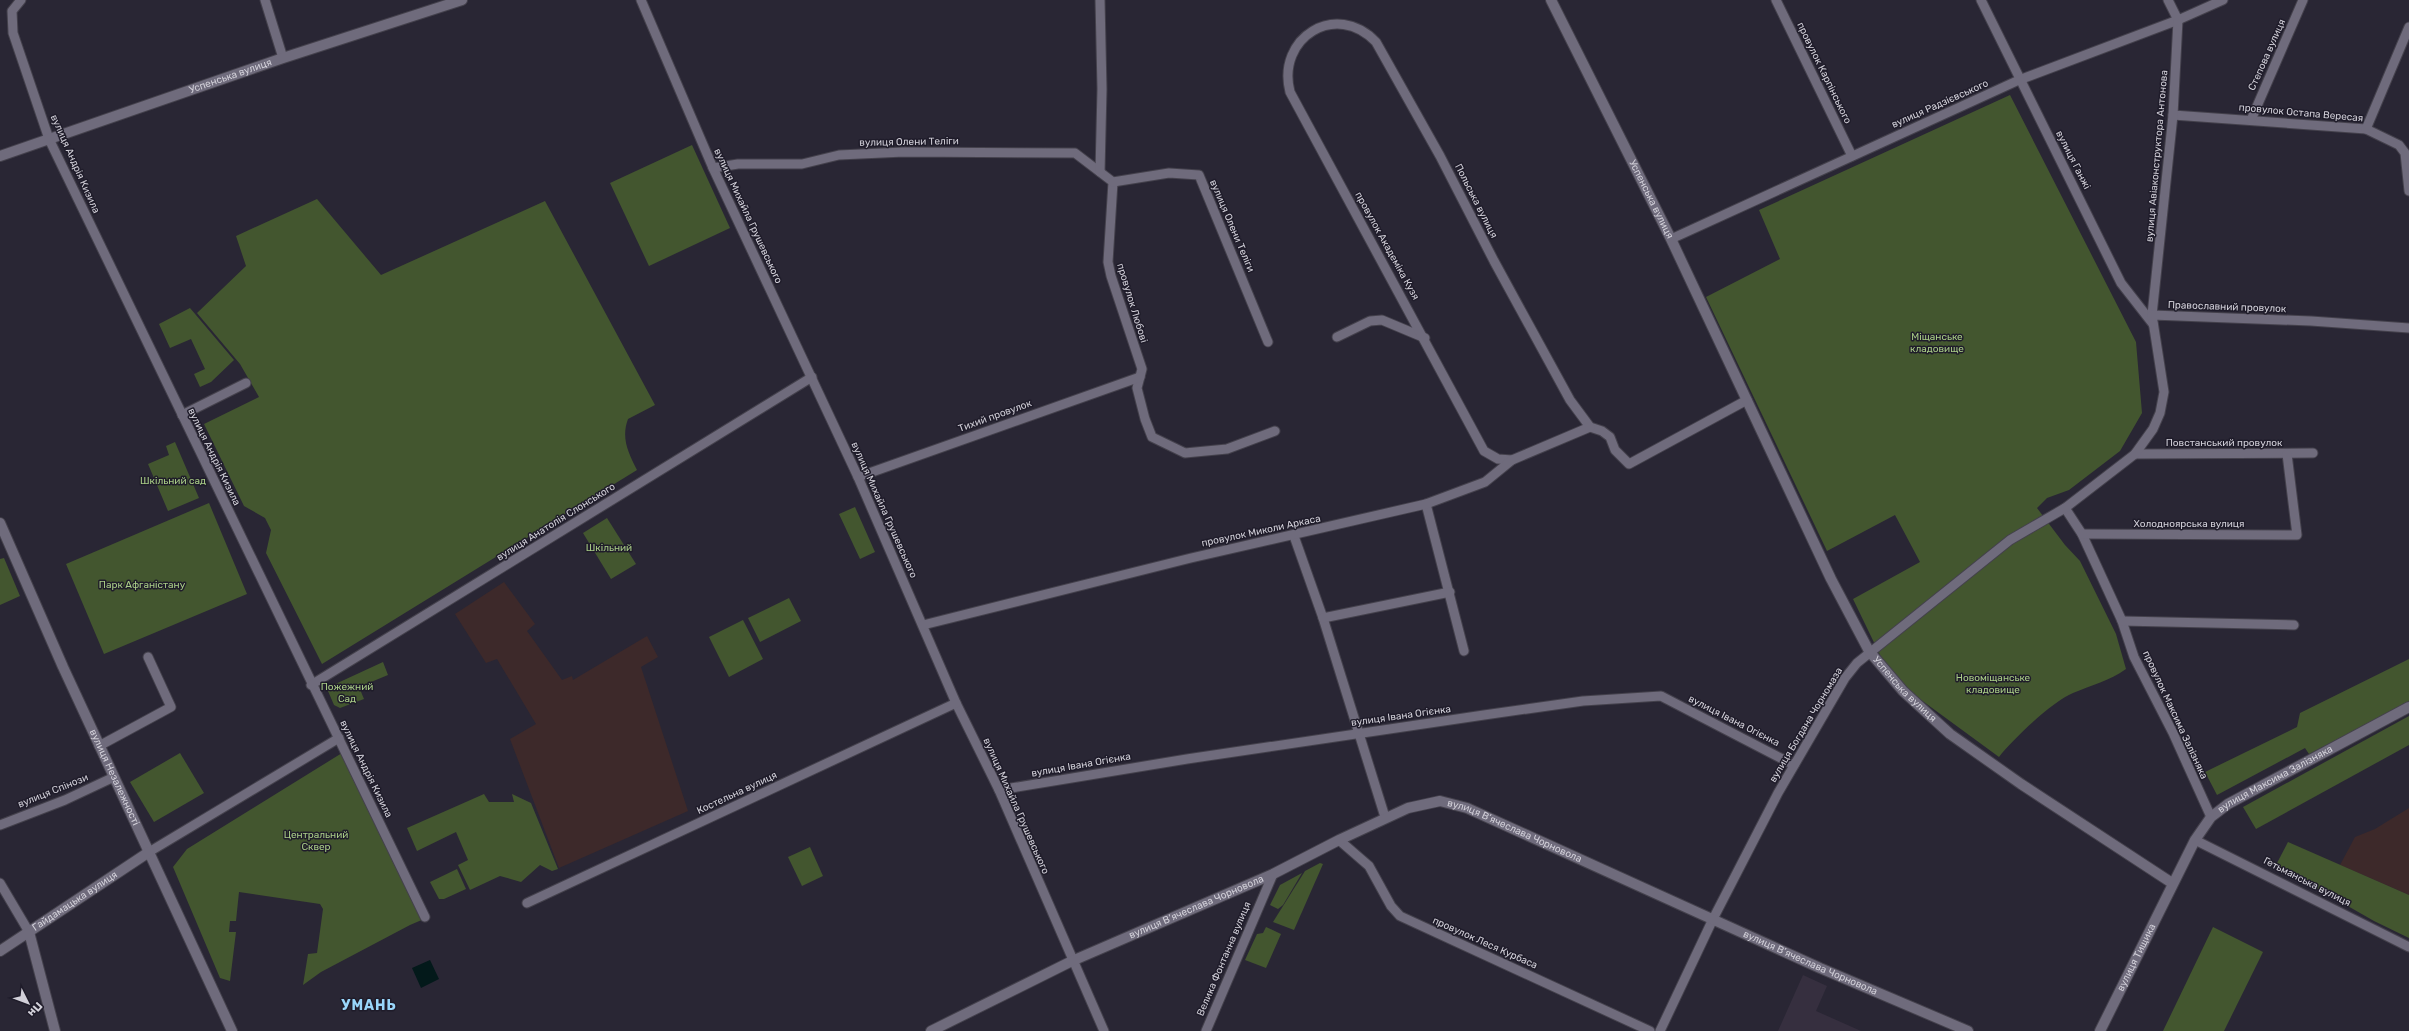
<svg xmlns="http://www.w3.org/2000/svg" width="2409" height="1031" font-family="Rubik,sans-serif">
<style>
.commercial{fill:#362f3f}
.industrial{fill:#3d292a}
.green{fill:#43562f}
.water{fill:#03191a}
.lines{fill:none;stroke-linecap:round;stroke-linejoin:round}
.minor-casing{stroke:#44414c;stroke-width:11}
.tertiary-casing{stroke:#44414c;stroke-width:12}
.secondary-casing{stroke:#44414c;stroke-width:12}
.minor{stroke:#6f6b7c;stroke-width:9}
.tertiary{stroke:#6f6b7c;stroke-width:10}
.secondary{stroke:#6f6b7c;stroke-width:10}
.labels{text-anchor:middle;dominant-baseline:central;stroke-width:3;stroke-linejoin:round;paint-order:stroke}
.street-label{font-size:10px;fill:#d2d0d9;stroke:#1f1c2a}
.park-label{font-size:10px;fill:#aace87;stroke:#1f1c2a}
.district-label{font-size:14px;font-weight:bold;letter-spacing:1px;fill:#99d6fa;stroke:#1f1c2a}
</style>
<rect width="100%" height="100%" fill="#292634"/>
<!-- commercial -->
<path class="commercial" d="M1803 975 1827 986 1816 1011 1861 1031H1778Z"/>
<!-- industrial -->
<g class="industrial">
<path d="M504 582 535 624 527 631 562 680 572 676 573 680 647 636 658 657 641 667 688 811 559 868 510 739 536 724 497 659 486 663 455 614Z"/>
<path d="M2409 808V895L2340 865 2355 837 2375 829Z"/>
</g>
<!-- green -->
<g class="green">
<path d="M2010 95 2136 342 2142 413 2120 451 2069 490 2047 498 2037 508 2065 545 2080 561 2116 634 2126 669C2109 681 2092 685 2073 693 2053 701 2013 739 1999 757L1913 694 1898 678 1881 657 1853 599 1920 562 1895 515 1827 551 1706 297 1780 259 1759 210Z"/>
<path d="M692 145 730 228 649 266 610 183Z"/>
<path d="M317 199 381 275 545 201 655 405 628 419C621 438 628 452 637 470L322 664 266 553 271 530 265 518 244 506 204 424 259 397 240 364 197 313 246 266 236 236Z"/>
<path d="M190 308 234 360 211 382 200 387 194 374 205 369 191 339 170 348 159 324Z"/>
<path d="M175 442 199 498 168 511 148 464 169 455 166 446Z"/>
<path d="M209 503 247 594 104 654 66 564Z"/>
<path d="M855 507 875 552 860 559 839 514Z"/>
<path d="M607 518 636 564 611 579 583 533Z"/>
<path d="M4 558 20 596 0 605V559Z"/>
<path d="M789 598 801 621 760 642 748 618Z"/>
<path d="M743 620 763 659 729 677 709 637Z"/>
<path d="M2409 659V702L2309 754 2305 748 2217 795 2205 772 2297 727 2300 713Z"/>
<path d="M383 662 388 675 359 687 364 699 340 708 334 705 328 691 331 686Z"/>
<path d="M2409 716V745L2256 829 2243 807Z"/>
<path d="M180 753 204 793 154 822 130 782Z"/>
<path d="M342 753 424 919 410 925 321 972 303 985 308 954 317 953 323 909 320 904 239 892 236 921H230L229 932H236L230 981 220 978 173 867 187 849Z"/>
<path d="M484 794 489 802H514L512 794 531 803 558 869 552 871 540 865 521 882 500 876 470 890 458 865 468 860 456 832 417 851 407 828Z"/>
<path d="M2288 842 2409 895V938L2374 921 2276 865Z"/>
<path d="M810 847 823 876 802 886 788 857Z"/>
<path d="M1320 863 1323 864 1294 930 1273 922 1305 871Z"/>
<path d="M457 869 466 889 444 899H439L430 882Z"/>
<path d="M1302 873 1283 905 1278 909 1270 905 1280 885Z"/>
<path d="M1266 927 1281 934 1266 968 1245 960 1257 934 1263 933Z"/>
<path d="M2213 927 2263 952 2224 1031H2163Z"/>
</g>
<!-- water -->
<path class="water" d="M430 960 439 979 421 988 412 968Z"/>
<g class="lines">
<!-- minor casing -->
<g class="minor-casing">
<g id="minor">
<path d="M21 0 12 11 13 33 49 139 425 917"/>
<path d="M265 0 283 58"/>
<path d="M641 0 713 168 858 477 956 703 999 790 1104 1031"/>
<path d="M1776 0 1852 156"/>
<path d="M1981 0 2121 283 2153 324"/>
<path d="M2173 115 2366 129 2399 145 2405 153 2409 191"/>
<path d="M2251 120 2303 0"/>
<path d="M2366 129 2409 27"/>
<path d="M713 168 738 164H802L839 155 904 152 1075 153 1113 182 1108 262 1111 276 1142 369 1137 388 1145 419 1152 437 1185 453 1227 449 1275 431"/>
<path d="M1100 172 1102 89 1100 0"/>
<path d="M1113 182 1169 173 1199 175 1268 342"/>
<path d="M1671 239 2019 80 2178 20 2223 0"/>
<path d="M2152 315 2173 115 2178 20 2168 0"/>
<path d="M1337 337 1370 321 1382 320 1425 338"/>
<path d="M182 415 246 383"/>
<path d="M2135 454 2313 453"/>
<path d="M1512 460 1498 459 1484 451 1290 92C1276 38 1336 0 1376 42L1440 156 1494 261 1570 400 1590 427 1602 431 1610 437 1615 450 1629 464 1747 400"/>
<path d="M858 477 1140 377"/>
<path d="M1426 504 1464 651"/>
<path d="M2065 508 2082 534 2122 621 2134 657 2173 733 2211 817"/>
<path d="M2082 534 2297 535 2287 454"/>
<path d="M1294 536 1323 618 1385 817"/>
<path d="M1323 618 1450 592"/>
<path d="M2122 621 2294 625"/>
<path d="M923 625 1191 558 1426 504 1485 482 1512 460 1590 427"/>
<path d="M311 685 812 377"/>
<path d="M99 746 171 707 148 657"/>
<path d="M999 790 1187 759 1484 715 1583 701 1661 696 1794 765"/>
<path d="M0 825 65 800 114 777"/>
<path d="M1339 840 1369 866 1391 906 1400 916 1650 1031"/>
<path d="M2195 840 2409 947"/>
<path d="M149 852 339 738"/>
<path d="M0 883 29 932"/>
<path d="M527 903 956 703"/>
<path d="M1206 1031 1273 874"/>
<path d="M1660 1031 1713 919 1778 793 1845 678 1857 663 2010 540 2065 508 2135 454 2153 429 2160 413 2164 392 2152 315 2311 321 2409 328"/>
</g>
</g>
<!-- tertiary casing -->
<g class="tertiary-casing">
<g id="tertiary">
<path id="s1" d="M1551 0 1671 239 1831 579 1869 651 1903 691 1950 734 2021 784 2172 883"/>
<path id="s2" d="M0 156 283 58 462 0"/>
<path d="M29 932 55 1031"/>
<path id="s3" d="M931 1031 1072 961 1273 874 1339 840 1408 808 1440 801 1467 808 1820 968 1968 1031"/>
</g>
</g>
<!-- secondary casing -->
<g class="secondary-casing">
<g id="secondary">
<path id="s4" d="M0 523 63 667 232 1031"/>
<path id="s5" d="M0 951 149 852"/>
<path id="s6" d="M2100 1031 2195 840 2211 817 2228 804 2409 707"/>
</g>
</g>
<!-- minor -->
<use href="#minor" class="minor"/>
<!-- tertiary -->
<use href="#tertiary" class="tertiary"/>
<!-- secondary -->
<use href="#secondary" class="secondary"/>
</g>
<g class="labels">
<!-- street labels -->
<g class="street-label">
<text transform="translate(2267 55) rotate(-66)">Степова вулиця</text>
<text transform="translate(1824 73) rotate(64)">провулок Карпінського</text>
<text stroke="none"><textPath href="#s2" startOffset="244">Успенська вулиця</textPath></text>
<text transform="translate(1940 104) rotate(-24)">вулиця Радзієвського</text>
<text transform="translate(2301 113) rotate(5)">провулок Остапа Вересая</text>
<text transform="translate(909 142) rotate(-1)">вулиця Олени Теліги</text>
<text transform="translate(2157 156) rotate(-85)">вулиця Авіаконструктора Антонова</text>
<text transform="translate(2073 160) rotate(63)">вулиця Ганжі</text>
<text transform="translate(75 164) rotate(66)">вулиця Андрія Кизила</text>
<text stroke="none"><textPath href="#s1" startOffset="223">Успенська вулиця</textPath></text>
<text transform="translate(1476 201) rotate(63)">Польська вулиця</text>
<text transform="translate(748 216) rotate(65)">вулиця Михайла Грушевського</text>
<text transform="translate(1232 226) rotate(67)">вулиця Олени Теліги</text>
<text transform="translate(1387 246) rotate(61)">провулок Академіка Кузя</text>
<text transform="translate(1132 303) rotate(73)">провулок Любові</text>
<text transform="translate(2227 307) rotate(2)">Православний провулок</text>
<text transform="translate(995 416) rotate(-20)">Тихий провулок</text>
<text x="2224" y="443">Повстанський провулок</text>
<text transform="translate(214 457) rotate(64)">вулиця Андрія Кизила</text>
<text transform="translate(884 510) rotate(66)">вулиця Михайла Грушевського</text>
<text transform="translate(556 522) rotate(-32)">вулиця Анатолія Слонського</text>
<text x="2189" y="524">Холодноярська вулиця</text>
<text transform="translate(1261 531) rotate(-12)">провулок Миколи Аркаса</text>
<text stroke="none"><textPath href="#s1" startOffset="777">Успенська вулиця</textPath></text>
<text transform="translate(2175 715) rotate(65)">провулок Максима Залізняка</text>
<text transform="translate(1401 716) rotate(-8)">вулиця Івана Огієнка</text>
<text transform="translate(1734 721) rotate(27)">вулиця Івана Огієнка</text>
<text transform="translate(1806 725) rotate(-59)">вулиця Богдана Чорномаза</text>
<text transform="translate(1081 765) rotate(-10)">вулиця Івана Огієнка</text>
<text transform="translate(366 769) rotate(64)">вулиця Андрія Кизила</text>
<text stroke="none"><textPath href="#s4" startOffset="279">вулиця Незалежності</textPath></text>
<text stroke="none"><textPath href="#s6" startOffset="316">вулиця Максима Залізняка</textPath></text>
<text transform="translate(53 791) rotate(-22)">вулиця Спінози</text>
<text transform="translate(737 793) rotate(-25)">Костельна вулиця</text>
<text transform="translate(1016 806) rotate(66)">вулиця Михайла Грушевського</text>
<text stroke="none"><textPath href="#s3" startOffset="640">вулиця В’ячеслава Чорновола</textPath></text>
<text transform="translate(2307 882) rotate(27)">Гетьманська вулиця</text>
<text stroke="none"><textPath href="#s5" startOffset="90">Гайдамацька вулиця</textPath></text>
<text stroke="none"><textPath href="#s3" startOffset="293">вулиця В’ячеслава Чорновола</textPath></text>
<text transform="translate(1485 943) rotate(24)">провулок Леся Курбаса</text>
<text stroke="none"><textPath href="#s6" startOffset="82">вулиця Тищика</textPath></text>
<text transform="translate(1224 959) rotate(-67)">Велика Фонтанна вулиця</text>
<text stroke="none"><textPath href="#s3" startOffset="964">вулиця В’ячеслава Чорновола</textPath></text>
</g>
<!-- park labels -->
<g class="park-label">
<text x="1937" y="337">Міщанське<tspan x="1937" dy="12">кладовище</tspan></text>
<text x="173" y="481">Шкільний сад</text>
<text x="609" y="548">Шкільний</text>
<text x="142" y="585">Парк Афганістану</text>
<text x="1993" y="678">Новоміщанське<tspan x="1993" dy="12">кладовище</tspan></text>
<text x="347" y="687">Пожежний<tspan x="347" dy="12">Сад</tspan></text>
<text x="316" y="835">Центральний<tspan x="316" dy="12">Сквер</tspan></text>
</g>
<!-- district labels -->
<g class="district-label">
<text x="369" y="1005">УМАНЬ</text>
</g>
</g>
<!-- north arrow -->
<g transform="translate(28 1003) rotate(132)" stroke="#1f1c2a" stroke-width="3" paint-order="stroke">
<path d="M0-3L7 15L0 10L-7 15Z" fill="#d2d0d9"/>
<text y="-6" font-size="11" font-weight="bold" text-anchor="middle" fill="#d2d0d9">Пн</text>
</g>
</svg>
